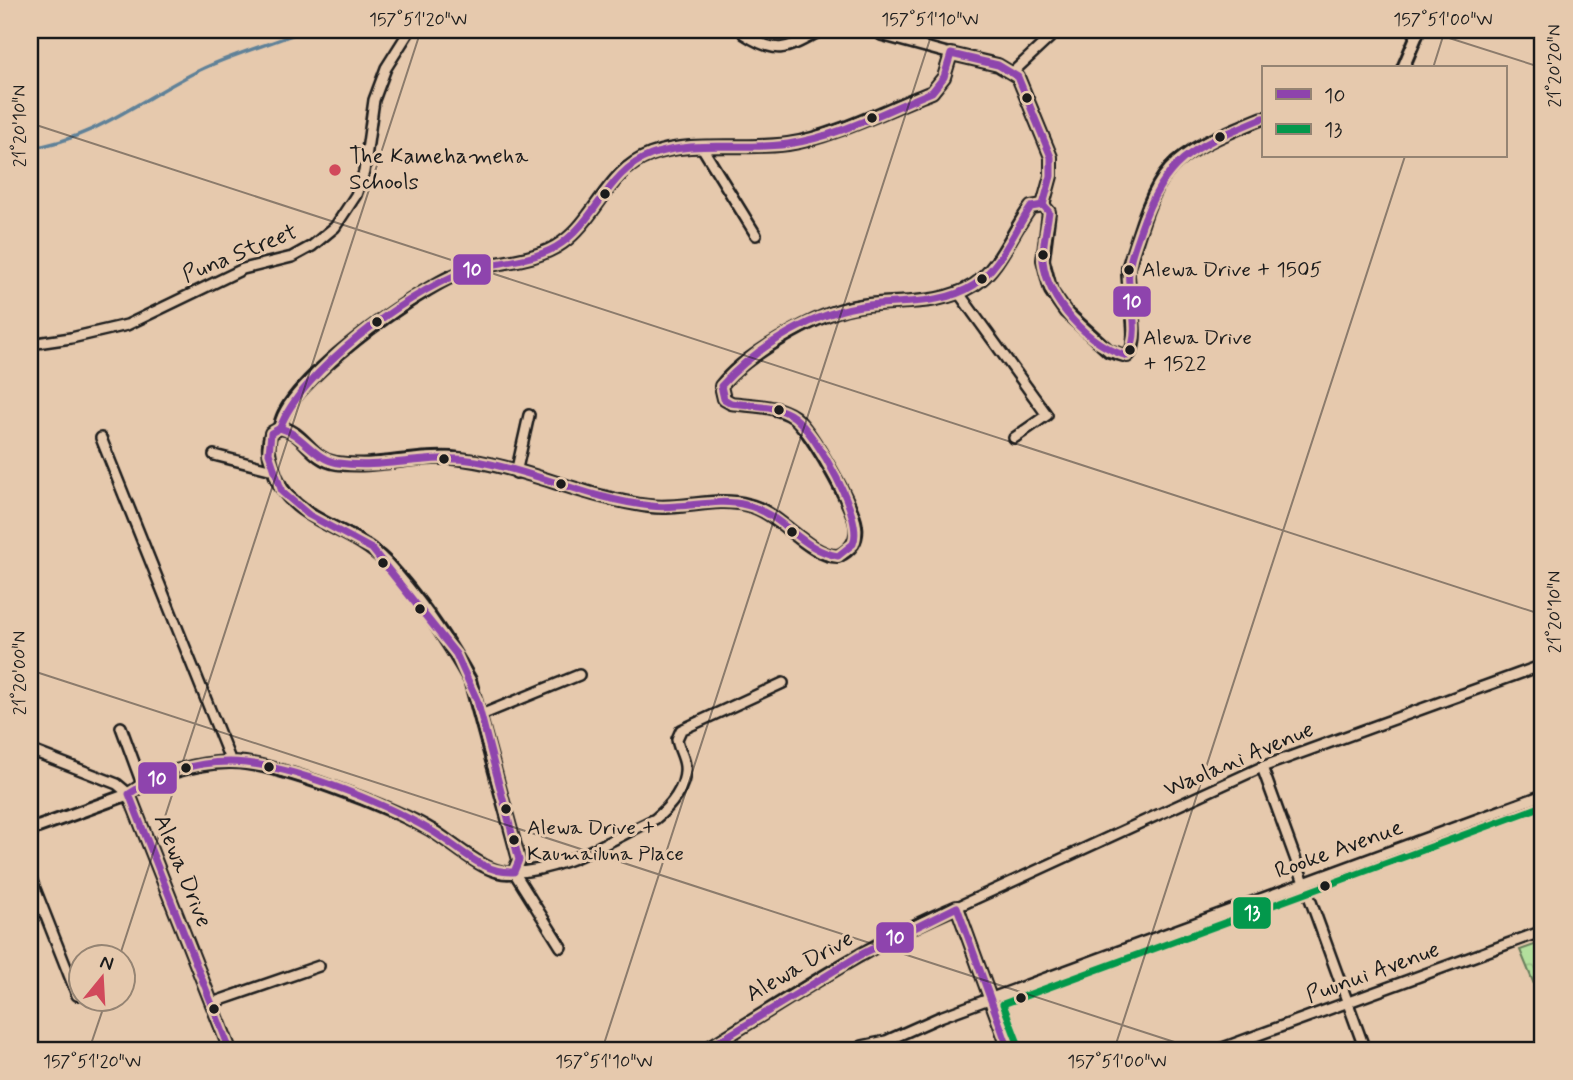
<svg xmlns="http://www.w3.org/2000/svg" width="1573" height="1080" font-family="Mynerve,sans-serif">
<style>
.park{fill:url(#park-crowns);stroke:#687e5c;stroke-width:2}
.lines{fill:none;stroke-linecap:round;stroke-linejoin:round}
.stream{stroke:#5e8198;stroke-width:3.5}
.minor-casing{stroke:#1c1c1c;stroke-width:14}
.tertiary-casing{stroke:#1c1c1c;stroke-width:16}
.minor{stroke:#e6c9ad;stroke-width:9}
.tertiary{stroke:#e6c9ad;stroke-width:10}
.bus-1-casing{stroke:#e6c9ad;stroke-width:12}
.bus-2-casing{stroke:#e6c9ad;stroke-width:12}
.bus-1{stroke:#8e44ad;stroke-width:7}
.bus-2{stroke:#03984c;stroke-width:7}
.ticks{fill:none;stroke:#1c1c1c;stroke-width:2;stroke-opacity:0.45}
.bus-dot{fill:#1c1c1c;stroke:#e6c9ad;stroke-width:2.5}
.poi-dot{fill:#d1495b;stroke:#e6c9ad;stroke-width:2.5}
.labels{text-anchor:middle;dominant-baseline:central;stroke-width:6;stroke-linejoin:round;paint-order:stroke}
.bus-label{font-size:21px;fill:#1c1c1c;stroke:#e6c9ad;text-anchor:start}
.poi-label{font-size:23px;fill:#1c1c1c;stroke:#e6c9ad;text-anchor:start}
.street-label{font-size:23px;fill:#1c1c1c;stroke:#e6c9ad}
.line-badge{stroke:#e6c9ad;stroke-width:2.5}
.badge-label{font-size:19px;text-anchor:middle;font-weight:bold;fill:#fff}
.neatline{fill:none;stroke:#1c1c1c;stroke-width:2.5}
.ticks-label{font-size:18px;text-anchor:middle;fill:#1c1c1c}
</style>
<defs>
<pattern id="park-crowns" width="20" height="18" patternUnits="userSpaceOnUse" patternTransform="scale(1.75)"><rect width="20" height="18" fill="#b3df9d"/><path d="M2 6a3 3 0 1 1 6 0M12 15a3 3 0 1 1 6 0" fill="none" stroke="#99bf87"/></pattern>
</defs>
<rect width="100%" height="100%" fill="#e6c9ad"/>
<filter id="ink" filterUnits="userSpaceOnUse"><feTurbulence type="fractalNoise" baseFrequency=".0143" numOctaves="2"/><feDisplacementMap in="SourceGraphic" scale="14" xChannelSelector="R" yChannelSelector="G"/><feConvolveMatrix kernelMatrix="1 2 1 2 8 2 1 2 1" color-interpolation-filters="sRGB"/></filter>
<g filter="url(#ink)">
<!-- park -->
<path class="park" d="M1543 942V1006L1520 950Z"/>
<g class="lines">
<!-- stream -->
<path class="stream" d="M30 148C93 140 144 97 200 70 233 54 271 44 305 30"/>
<!-- minor casing -->
<g class="minor-casing">
<g id="minor">
<path d="M878 30 881 35 951 54"/>
<path d="M744 34C779 57 788 48 822 30"/>
<path d="M1013 72 1058 30"/>
<path d="M703 149 756 235"/>
<path d="M958 292 1047 415 1014 438"/>
<path d="M30 344 71 338 127 325 243 269 292 257 312 246 335 227 356 195 364 172 374 100 386 68 410 30"/>
<path d="M101 438 231 762"/>
<path d="M214 455 273 470"/>
<path d="M516 473 529 415"/>
<path d="M1543 554V555"/>
<path d="M481 715 579 675"/>
<path d="M121 727 142 784"/>
<path d="M30 750 117 784 129 794"/>
<path d="M1262 767 1365 1050"/>
<path d="M514 872C562 872 611 839 655 819 670 807 687 787 685 766 684 756 678 748 677 739L681 730 783 683"/>
<path d="M514 872 561 947"/>
<path d="M30 876 77 995"/>
<path d="M957 907 1262 767 1543 665"/>
<path d="M212 1003 319 966"/>
<path d="M862 1046 886 1041 940 1017 1543 795"/>
<path d="M1217 1050 1543 931"/>
</g>
</g>
<!-- tertiary casing -->
<g class="tertiary-casing">
<g id="tertiary">
<path d="M1403 68 1419 30"/>
<path d="M1043 205 1049 212 1043 260 1051 291 1065 311 1109 351 1127 356C1143 344 1126 289 1128 268 1160 164 1162 159 1263 118"/>
<path d="M280 428C281 385 421 287 460 273 494 260 532 264 562 243 597 218 607 171 650 155 689 140 746 150 788 144 831 138 890 108 932 92L944 77 951 54 998 65 1018 77 1051 157V176L1043 205"/>
<path d="M129 794 230 1050"/>
<path d="M30 830 129 794C155 774 196 763 229 762 269 760 395 808 431 830 452 842 490 879 514 872L519 860 470 680C447 639 418 597 386 562 348 522 287 524 272 465 269 454 267 445 271 433L280 428C303 430 311 460 336 463 374 469 414 455 452 458 519 464 582 497 648 506 681 511 715 496 748 505 780 512 809 557 838 556 851 550 858 540 856 526 854 507 809 428 794 417 777 405 750 406 731 403L724 399 721 386C743 356 817 314 853 307 894 299 937 308 974 285 1000 268 1012 231 1031 207L1043 205"/>
<path d="M705 1050C787 1000 868 944 957 907L1009 1050"/>
</g>
</g>
<!-- minor -->
<use href="#minor" class="minor"/>
<!-- tertiary -->
<use href="#tertiary" class="tertiary"/>
<!-- bus-1 casing -->
<g class="bus-1-casing">
<g id="bus-1">
<path d="M1043 205 1049 212C1047 227 1042 246 1043 261 1048 302 1089 345 1127 356 1141 336 1131 305 1129 283 1127 265 1134 248 1140 231 1165 157 1194 147 1263 118"/>
<path d="M280 428C300 372 406 294 461 273 494 260 533 264 562 243 597 218 609 170 651 155 695 139 743 151 788 144 838 137 885 111 932 92L944 77 951 54 998 65 1018 77 1051 157V176L1043 205"/>
<path d="M230 1050 129 794C158 774 194 762 229 762 285 762 382 802 430 830 457 845 481 874 514 872L519 860 477 700 456 654 372 549 309 515 282 492 269 453 271 433 280 428C303 434 313 459 338 463 384 470 429 453 476 461 535 471 591 500 651 506 683 510 715 497 746 505 782 513 802 551 838 556L853 544C865 518 816 434 794 417 777 404 751 406 731 403L724 399 721 386C757 346 815 311 869 305 904 301 943 305 974 285 1001 267 1013 232 1031 207L1043 205"/>
<path d="M705 1050 860 955 957 907 1009 1050"/>
</g>
</g>
<!-- bus-2 casing -->
<g class="bus-2-casing">
<path id="bus-2" d="M1019 1046 1003 1004 1543 806"/>
</g>
<!-- bus-1 -->
<use href="#bus-1" class="bus-1"/>
<!-- bus-2 -->
<use href="#bus-2" class="bus-2"/>
</g>
</g>
<!-- ticks -->
<path class="ticks" d="M1424 30 1543 68M1433 68 1445 30M30 123 1543 615M30 670 1199 1050M119 958 421 30M89 1050 106 1000M602 1050 933 30M1114 1050 1405 156"/>
<!-- markers -->
<g class="bus-dot">
<circle cx="1027" cy="98" r="6"/>
<circle cx="872" cy="118" r="6"/>
<circle cx="1220" cy="137" r="6"/>
<circle cx="605" cy="194" r="6"/>
<circle cx="1043" cy="255" r="6"/>
<circle cx="1129" cy="270" r="6"/>
<circle cx="982" cy="279" r="6"/>
<circle cx="377" cy="322" r="6"/>
<circle cx="1130" cy="350" r="6"/>
<circle cx="779" cy="410" r="6"/>
<circle cx="444" cy="459" r="6"/>
<circle cx="561" cy="484" r="6"/>
<circle cx="792" cy="532" r="6"/>
<circle cx="383" cy="563" r="6"/>
<circle cx="420" cy="609" r="6"/>
<circle cx="269" cy="767" r="6"/>
<circle cx="186" cy="768" r="6"/>
<circle cx="506" cy="809" r="6"/>
<circle cx="514" cy="840" r="6"/>
<circle cx="1325" cy="886" r="6"/>
<circle cx="1021" cy="998" r="6"/>
<circle cx="214" cy="1009" r="6"/>
</g>
<circle class="poi-dot" cx="335" cy="170" r="7"/>
<g class="labels">
<!-- bus labels -->
<g class="bus-label">
<text x="1142" y="270">Alewa Drive + 1505</text>
<text x="1143" y="338">Alewa Drive<tspan x="1143" dy="26">+ 1522</tspan></text>
<text x="527" y="828">Alewa Drive +<tspan x="527" dy="26">Kaumailuna Place</tspan></text>
</g>
<!-- poi labels -->
<g class="poi-label">
<text x="349" y="157">The Kamehameha<tspan x="349" dy="26">Schools</tspan></text>
</g>
<!-- street labels -->
<g class="street-label">
<text transform="translate(240 254) rotate(-22)">Puna Street</text>
<text transform="translate(1239 760) rotate(-23)">Waolani Avenue</text>
<text transform="translate(1339 850) rotate(-20)">Rooke Avenue</text>
<text transform="translate(182 871) rotate(68)">Alewa Drive</text>
<text transform="translate(800 967) rotate(-30)">Alewa Drive</text>
<text transform="translate(1373 973) rotate(-20)">Puunui Avenue</text>
</g>
</g>
<g class="line-badge">
<rect x="452" y="253" width="40" height="33" rx="7" fill="#8e44ad"/>
<rect x="1112" y="285" width="40" height="33" rx="7" fill="#8e44ad"/>
<rect x="137" y="761" width="41" height="34" rx="7" fill="#8e44ad"/>
<rect x="1232" y="896" width="40" height="34" rx="7" fill="#03984c"/>
<rect x="875" y="921" width="40" height="33" rx="7" fill="#8e44ad"/>
</g>
<g class="badge-label">
<text x="472" y="276">10</text>
<text x="1132" y="308">10</text>
<text x="157" y="785">10</text>
<text x="1252" y="919">13</text>
<text x="895" y="944">10</text>
</g>
<!-- margin -->
<rect width="1573" height="1080" fill="none" stroke="#e6c9ad" stroke-width="77"/>
<!-- legend -->
<rect x="1262" y="66" width="245" height="91" fill="#e6c9ad" stroke="#958473" stroke-width="2"/>
<rect x="1276" y="89" width="35" height="10" fill="#8e44ad" stroke="#958473" stroke-width="2"/>
<text x="1324" y="102" font-size="21" fill="#1c1c1c">10</text>
<rect x="1276" y="124" width="35" height="10" fill="#03984c" stroke="#958473" stroke-width="2"/>
<text x="1324" y="136" font-size="21" fill="#1c1c1c">13</text>
<!-- north arrow -->
<g transform="translate(102 978) rotate(18)"><circle r="33" fill="#e6c9ad" stroke="#958473" stroke-width="2"/>
<path d="M0-5L12 26L0 18L-12 26Z" fill="#d1495b"/>
<text y="-10" font-size="19" font-weight="bold" text-anchor="middle" fill="#1c1c1c">N</text>
</g>
<rect x="38" y="38" width="1496" height="1004" class="neatline"/>
<g class="ticks-label">
<text x="418" y="25">157°51'20"W</text>
<text x="930" y="25">157°51'10"W</text>
<text x="1443" y="25">157°51'00"W</text>
<text transform="translate(1554 66) rotate(-90)" y="6">21°20'20"N</text>
<text transform="translate(19 126) rotate(-90)" y="6">21°20'10"N</text>
<text transform="translate(1554 612) rotate(-90)" y="6">21°20'10"N</text>
<text transform="translate(19 673) rotate(-90)" y="6">21°20'00"N</text>
<text x="92" y="1067">157°51'20"W</text>
<text x="604" y="1067">157°51'10"W</text>
<text x="1117" y="1067">157°51'00"W</text>
</g>
</svg>
